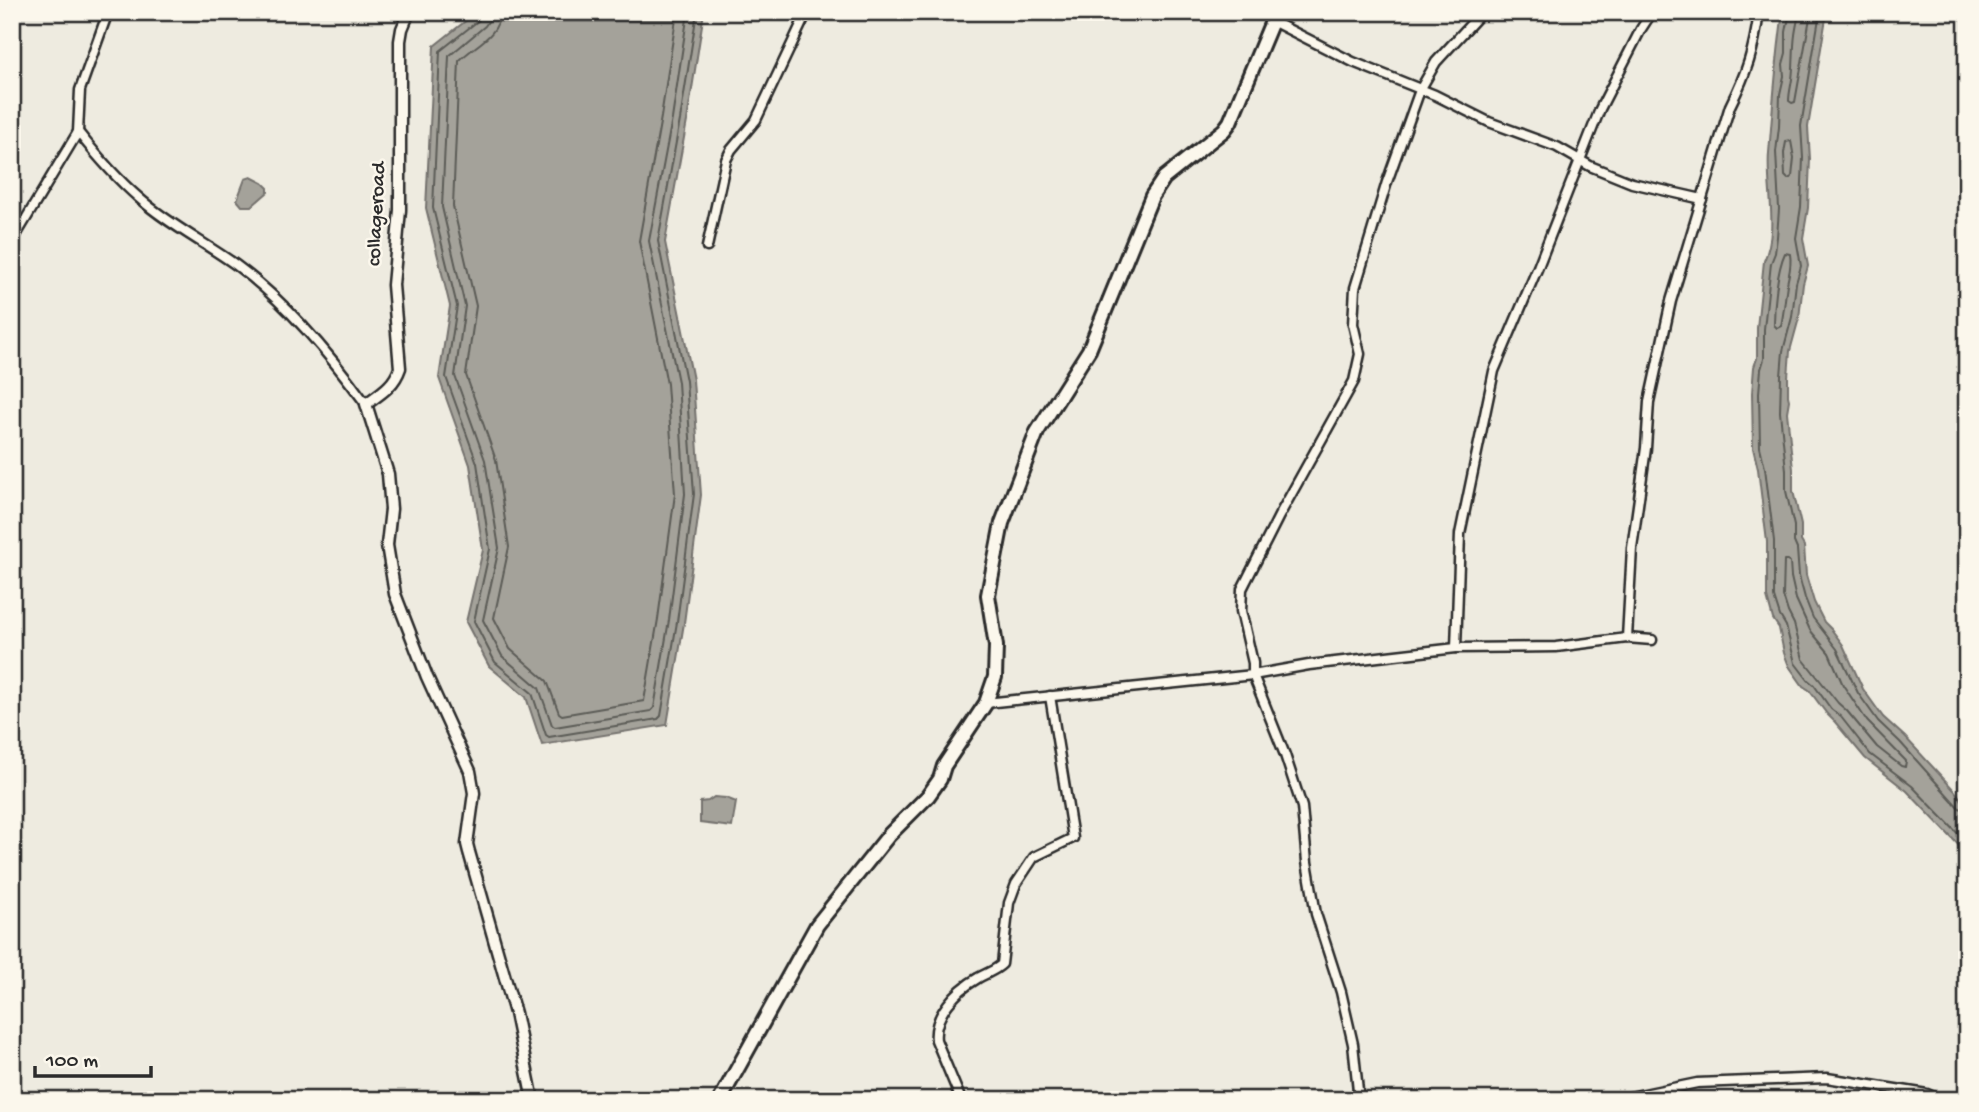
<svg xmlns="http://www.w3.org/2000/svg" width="1979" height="1112" font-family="'Gochi Hand',sans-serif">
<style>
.water{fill:#a4a29a;stroke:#74726e;stroke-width:2}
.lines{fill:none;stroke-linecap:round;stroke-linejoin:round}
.shore{stroke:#5b5b57;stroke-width:2}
.minor-casing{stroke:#2b2b2b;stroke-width:13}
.tertiary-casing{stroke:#2b2b2b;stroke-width:15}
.secondary-casing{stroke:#2b2b2b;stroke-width:18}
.minor{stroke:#fbf7ec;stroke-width:8}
.tertiary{stroke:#fbf7ec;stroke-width:10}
.secondary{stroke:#fbf7ec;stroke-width:12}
.labels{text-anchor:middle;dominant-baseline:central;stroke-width:5;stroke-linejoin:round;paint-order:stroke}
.street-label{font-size:21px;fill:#2b2b2b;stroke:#fbf7ec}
</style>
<rect width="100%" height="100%" fill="#eeebe0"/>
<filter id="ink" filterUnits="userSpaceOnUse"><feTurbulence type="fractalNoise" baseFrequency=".0143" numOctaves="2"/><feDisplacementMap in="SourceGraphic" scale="14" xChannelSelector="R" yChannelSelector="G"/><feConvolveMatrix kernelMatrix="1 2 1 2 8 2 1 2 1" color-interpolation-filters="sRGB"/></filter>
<g filter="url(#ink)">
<!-- water -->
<g class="water">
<path d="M477 12H704L687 121 665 242 693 380 701 495 684 623 667 725 542 745 526 697 489 666 466 622 483 550 470 465 439 378 450 306 426 208 434 46Z"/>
<path d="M1783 12H1827L1808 127 1810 159 1808 208 1803 238 1808 266 1803 284 1799 318 1790 351 1788 377V396L1789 400 1787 412 1793 469V491L1801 525V541L1804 546 1806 575 1814 602 1824 622 1831 629 1843 645 1863 689 1883 717 1905 737 1954 790 1967 807V854L1907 791 1865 758 1835 722 1827 714 1809 690 1803 686 1789 666 1784 653 1779 628 1773 619 1767 597V542L1758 469 1753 448 1752 393 1754 367 1757 358V328L1764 261C1779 228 1766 187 1769 153 1773 105 1776 59 1783 12Z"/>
<path d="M251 177 263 183 268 188V192L252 206H242L237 200 245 179Z"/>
<path d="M714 797 726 798 736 802 732 827 700 823V802L708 801Z"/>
</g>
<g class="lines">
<!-- shore -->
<g class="shore">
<path d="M481 12 479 20 440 51 433 208 457 306 446 377 477 463 490 549 474 621 495 662 532 693 546 735 549 737 658 719 661 716 677 622 694 494 686 381 658 241 680 120 697 12"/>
<path d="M490 12 489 20 485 26 449 56 442 207 465 306 455 376 485 460 499 548 483 620 502 656 539 688 552 725 555 727 651 711 654 708 669 620 685 494 678 382 649 241 672 119 688 12"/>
<path d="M500 12C499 37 474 45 459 61L453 206 476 306 466 375 496 460 509 547 494 618 510 649 547 681 559 713 562 715 644 701 658 619 675 494 667 384 639 241 661 117 677 12"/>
<path d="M1790 12 1786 32V53L1783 64 1784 76 1780 94 1779 127 1776 152 1779 209 1777 237 1775 253 1771 263 1764 329V359L1761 369 1759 393 1760 447 1765 468 1774 541V597L1780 616 1786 626 1795 663 1808 680 1814 685 1831 709 1841 717 1870 754 1912 786 1967 843"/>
<path d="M1799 12C1798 20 1796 27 1795 35 1793 49 1794 65 1792 79 1791 87 1789 93 1789 101L1792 103 1795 102 1811 12"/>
<path d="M1820 12 1801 126 1803 158 1801 207 1796 238 1801 266 1796 283 1792 317 1783 351 1781 376 1780 412 1786 470V491L1794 526V542L1797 549 1799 576 1805 598 1813 618 1837 649 1858 693 1878 721 1900 742 1959 808 1967 810"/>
<path d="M1791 141 1794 158 1792 177 1788 179 1785 176 1784 153 1786 142Z"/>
<path d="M1785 253 1790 254C1792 266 1789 273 1787 284 1785 298 1784 312 1781 326L1777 328 1774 325C1774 305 1777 270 1785 253Z"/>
<path d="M1784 560H1787L1790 562 1791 577 1796 599 1810 630 1829 653 1843 685 1867 721 1906 761 1905 767 1901 766 1877 747 1847 711 1838 703 1803 659 1794 624 1788 612 1783 596Z"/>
</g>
<!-- minor casing -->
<g class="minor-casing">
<g id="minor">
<path d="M1482 12 1436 62 1420 90 1387 182 1355 288 1353 324 1360 354 1354 381 1279 516 1242 589 1241 611 1253 663V675L1309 665 1456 648 1556 647 1627 638 1652 640"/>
<path d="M1272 21 1353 62 1435 95 1489 122 1557 147 1590 166 1632 183 1702 199"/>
<path d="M78 132C97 156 116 178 139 198 168 224 204 242 236 265 284 300 331 356 366 404"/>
<path d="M12 242 78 132 80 90 108 12"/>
<path d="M707 247 726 160 731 150 756 120 807 12"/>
<path d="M1627 638 1632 548 1646 448 1649 402 1671 301 1730 106C1747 72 1754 50 1759 12"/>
<path d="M1456 648 1460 534 1494 371 1538 267 1600 109 1641 29 1652 12"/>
<path d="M986 703 1253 675 1285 755 1302 807 1307 862 1316 914 1341 992 1353 1044 1359 1100"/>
<path d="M961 1100 936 1040C933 1015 957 990 978 978 986 973 995 971 1002 964L1009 903 1016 884 1034 857 1073 838 1050 696"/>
<path d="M1615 1100 1697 1083 1827 1078 1927 1094 1941 1100"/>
</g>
</g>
<!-- tertiary casing -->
<g class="tertiary-casing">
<path id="tertiary" d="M409 12 402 29 400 41V210L393 285 400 368C394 386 381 393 366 404L388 474 391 509 387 545 395 594 427 677 470 771 474 793 467 844 469 852 515 1013 533 1100"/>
</g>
<!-- secondary casing -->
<g class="secondary-casing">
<path id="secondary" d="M720 1100 817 925 889 835 928 796 940 779 944 766 986 703 995 677 996 646 988 595 1002 523 1037 432 1089 350 1152 196 1164 178 1224 130 1230 122 1276 12"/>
</g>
<!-- minor -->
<use href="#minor" class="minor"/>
<!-- tertiary -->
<use href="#tertiary" class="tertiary"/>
<!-- secondary -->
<use href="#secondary" class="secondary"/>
</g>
</g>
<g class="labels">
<!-- street labels -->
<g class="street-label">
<text transform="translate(378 214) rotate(-87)">collageroad</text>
</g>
</g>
<!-- margin -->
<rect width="1979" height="1112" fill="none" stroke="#fbf7ec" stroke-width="42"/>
<rect x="21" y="21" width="1937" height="1070" fill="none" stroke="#2b2b2b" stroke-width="2.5" filter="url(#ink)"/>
<!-- scale -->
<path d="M35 1066v10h116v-10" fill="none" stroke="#2b2b2b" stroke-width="3.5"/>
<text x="46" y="1066" font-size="21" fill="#2b2b2b" stroke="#fbf7ec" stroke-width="5" paint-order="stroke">100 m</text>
</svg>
